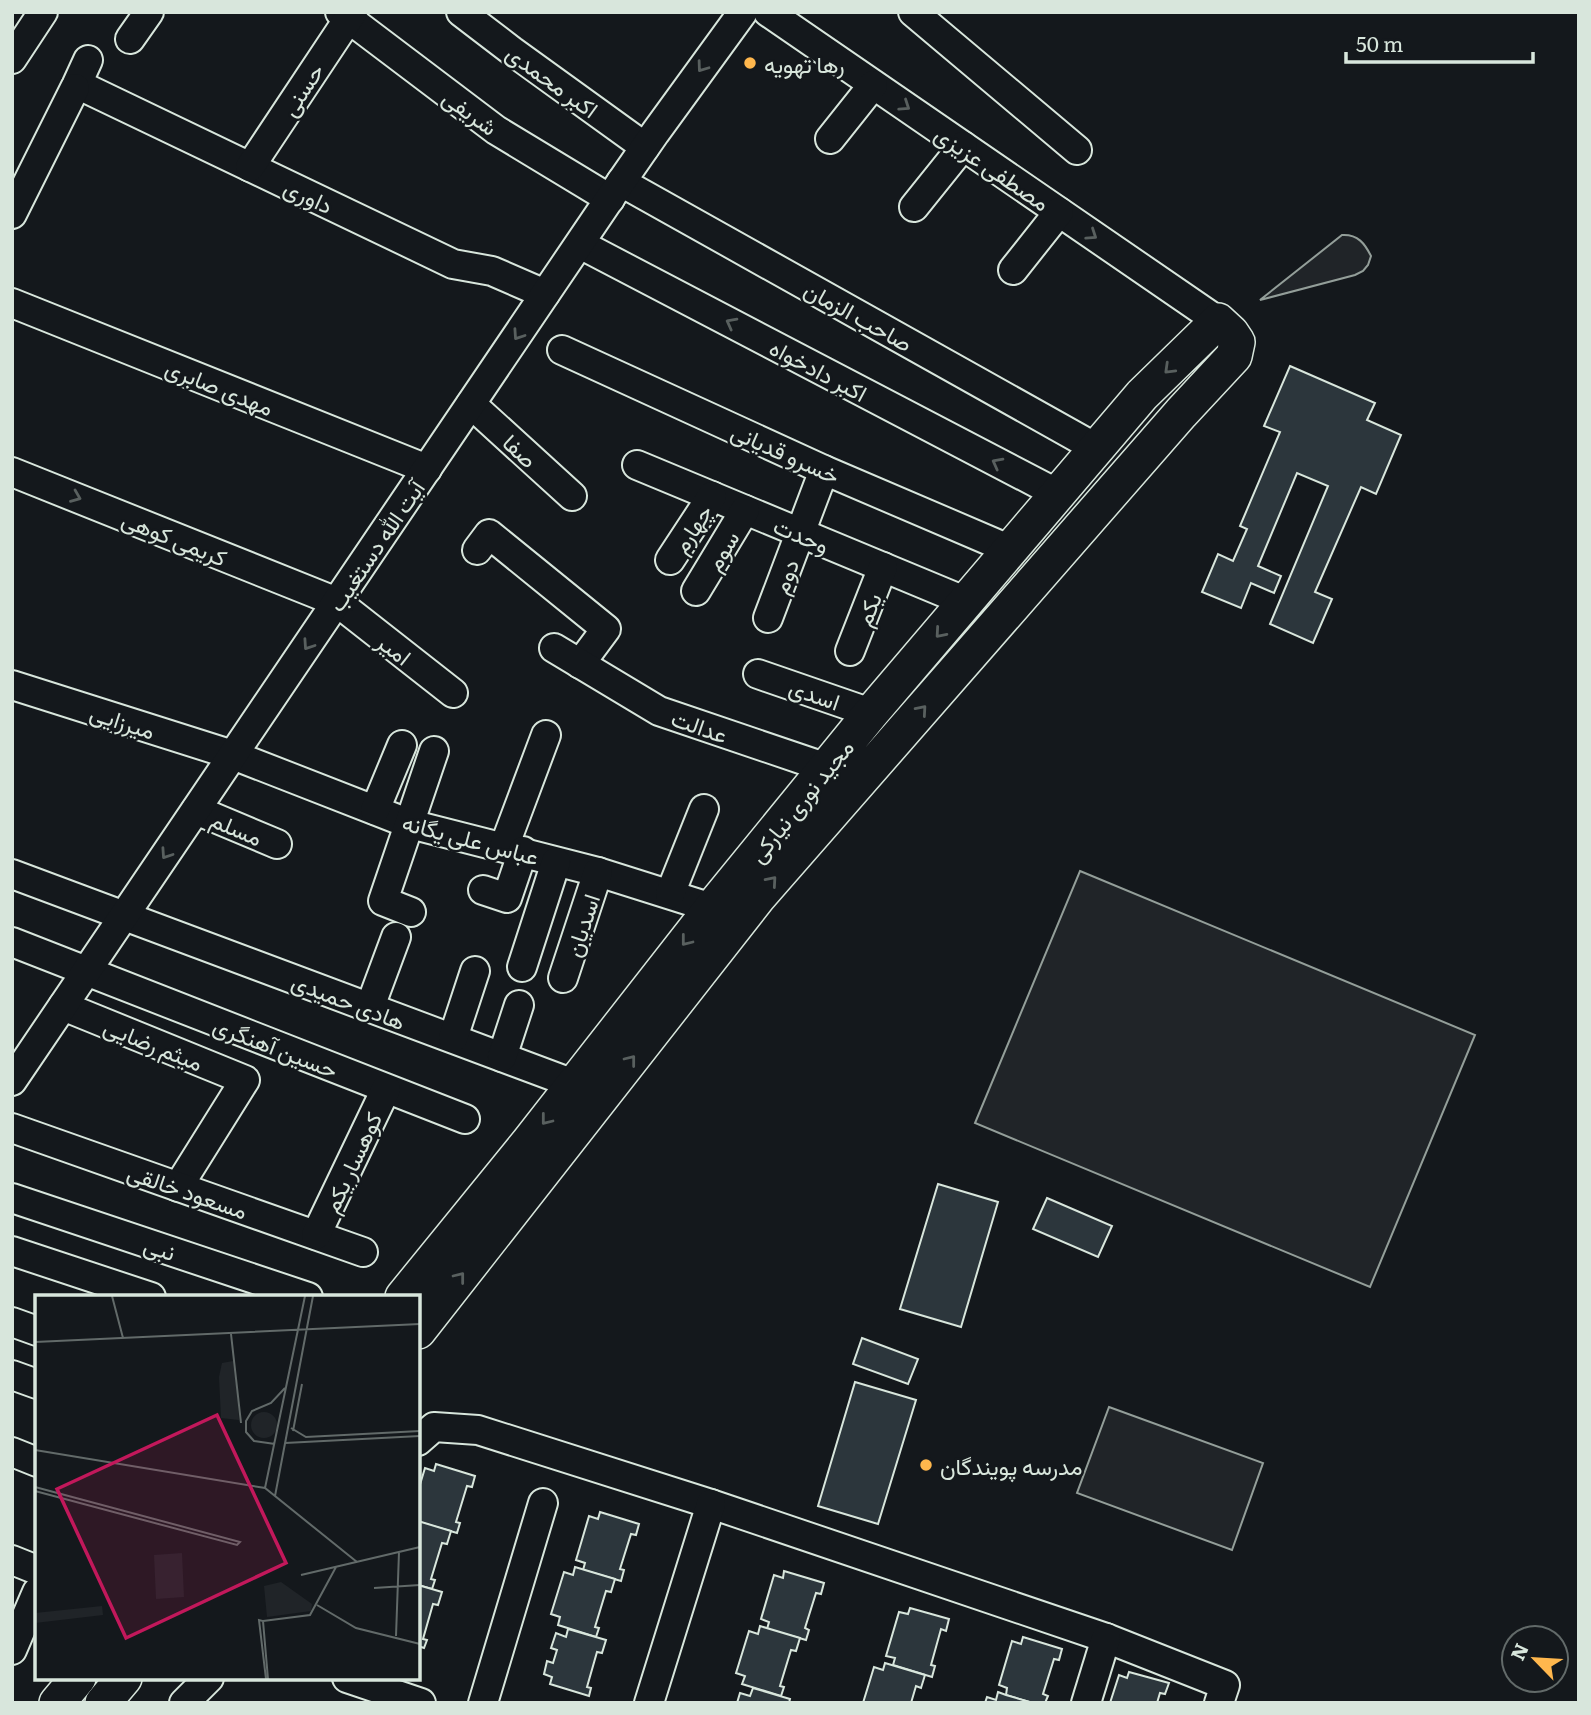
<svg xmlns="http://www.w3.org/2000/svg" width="1591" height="1715" font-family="Literata,Vazirmatn,serif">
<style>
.green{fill:#202428;stroke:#939e99;stroke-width:2}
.building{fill:#2c363c;stroke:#d8e6dc;stroke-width:2}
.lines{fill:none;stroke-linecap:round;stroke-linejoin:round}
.minor-casing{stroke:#d8e6dc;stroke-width:32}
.major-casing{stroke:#d8e6dc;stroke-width:38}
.minor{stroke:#14181c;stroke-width:28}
.major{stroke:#14181c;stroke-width:35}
.oneway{stroke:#59605f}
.poi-dot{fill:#ffb74d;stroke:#14181c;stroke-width:2.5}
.labels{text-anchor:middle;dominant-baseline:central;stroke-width:5;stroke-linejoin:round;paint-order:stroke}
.poi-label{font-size:23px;fill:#d8e6dc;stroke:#14181c;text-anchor:start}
.street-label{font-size:23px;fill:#d8e6dc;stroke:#14181c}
.inset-road{fill:none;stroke:#626a69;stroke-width:2}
.view{fill:#c2185b;fill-opacity:0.15;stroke:#c2185b;stroke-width:3.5}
.inset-edge{fill:none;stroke:#d8e6dc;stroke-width:3.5}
</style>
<rect width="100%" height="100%" fill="#14181c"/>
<!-- green -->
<g class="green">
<path d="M1342 235C1358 234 1365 244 1371 256L1368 265 1363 271 1355 275 1260 300Z"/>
<path d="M1080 871 1475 1035 1370 1287 975 1123Z"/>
<path d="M1109 1407 1263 1463 1232 1550 1077 1493Z"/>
</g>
<!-- building -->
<g class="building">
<path d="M1290 366 1375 403 1367 420 1401 435 1376 494 1361 487 1315 592 1332 599 1313 643 1270 624 1328 486 1297 473 1258 566 1281 576 1274 593 1251 583 1241 608 1202 592 1218 554 1233 561 1247 529 1240 526 1280 432 1264 426Z"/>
<path d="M938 1184 998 1202 961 1327 900 1309Z"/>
<path d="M1047 1198 1112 1226 1098 1257 1033 1229Z"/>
<path d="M862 1338 918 1359 908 1384 853 1364Z"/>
<path d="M855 1382 916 1400 878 1524 818 1506Z"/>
<path d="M436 1464 475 1476 472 1487 467 1486 456 1522 460 1523 457 1533 419 1522 420 1515 418 1514V1491L425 1468 434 1471Z"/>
<path d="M600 1512 639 1524 636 1535 631 1534 620 1569 624 1570 621 1581 583 1570 585 1563 576 1560 589 1516 598 1519Z"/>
<path d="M418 1521 451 1531 447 1544 442 1543 431 1579 435 1580 432 1589 418 1585Z"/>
<path d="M575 1567 615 1579 611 1592 606 1591 595 1627 599 1628 596 1637 558 1625 560 1617 551 1614 564 1572 573 1575Z"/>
<path d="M784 1571 824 1583 821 1594 816 1593 805 1628 809 1630 806 1640 767 1629 769 1622 761 1619 774 1575 783 1578Z"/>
<path d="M418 1585 442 1592 438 1605 433 1604 423 1639 427 1640 424 1648 418 1646Z"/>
<path d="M910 1608 949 1619 946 1631 941 1629 931 1665 935 1666 932 1677 893 1665 895 1658 886 1656 899 1612 908 1614Z"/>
<path d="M760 1626 800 1638 796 1651 791 1650 780 1686 784 1687 781 1696 742 1684 745 1676 736 1673 749 1631 758 1634Z"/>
<path d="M568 1629 606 1640 602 1653 597 1652 587 1687 591 1688 589 1696 550 1684 552 1677 544 1674 547 1661 553 1663 557 1650 551 1648 556 1633 566 1637Z"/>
<path d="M1023 1637 1062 1649 1059 1660 1054 1659 1043 1694 1048 1696 1045 1703H1033L1006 1695 1007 1688 999 1685 1012 1641 1021 1644Z"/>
<path d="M885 1663 925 1675 921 1688 916 1686 911 1703H863L874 1667 883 1670Z"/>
<path d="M1129 1672 1169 1683 1165 1694 1160 1693 1157 1703H1110L1119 1675 1127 1678Z"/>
<path d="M753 1688 790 1699 789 1703H737L740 1693 750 1696Z"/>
<path d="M998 1692 1006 1695 1033 1703H985L987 1697 996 1700Z"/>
</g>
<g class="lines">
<!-- minor casing -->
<g class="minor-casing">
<g id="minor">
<path d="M340 12 496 130 610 199"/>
<path d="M461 12 512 51 645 147"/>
<path d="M768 12 1218 321"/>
<path d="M913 12 1077 150"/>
<path d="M130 39 149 12"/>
<path d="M12 59 43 12"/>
<path d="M88 60 77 84 453 264 492 271 545 294"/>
<path d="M830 139 873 85"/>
<path d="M250 167 353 12"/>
<path d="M621 182 1096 448"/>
<path d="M914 207 963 146"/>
<path d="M12 214 75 88"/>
<path d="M580 244 1058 494"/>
<path d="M1013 270 1059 212"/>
<path d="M12 303 427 469"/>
<path d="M562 350 824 470 1011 550"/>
<path d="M471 404 572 496"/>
<path d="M637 465 967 602"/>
<path d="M12 472 337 602 453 693"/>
<path d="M477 550 489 534 606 629 580 664"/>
<path d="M670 560 712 496"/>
<path d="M696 591 745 510"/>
<path d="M768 618 824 470"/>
<path d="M554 648 659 711 827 768"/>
<path d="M850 651 883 567"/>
<path d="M758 674 871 713"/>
<path d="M12 685 233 755 410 824 598 872 712 908"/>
<path d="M196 810 277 844"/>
<path d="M375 810 402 745"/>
<path d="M504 847 546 735"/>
<path d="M12 874 574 1084"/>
<path d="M483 890 507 898 523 851"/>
<path d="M670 894 704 809"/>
<path d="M411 912 383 901 434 751"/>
<path d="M12 942 465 1119"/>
<path d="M522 967 556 862"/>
<path d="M563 978 598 872"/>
<path d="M63 1006 245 1080 178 1187"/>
<path d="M370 1007 396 937"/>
<path d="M453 1038 475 971"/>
<path d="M502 1057 519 1005"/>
<path d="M12 1081 621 182 655 133 743 12"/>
<path d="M12 1128 363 1252"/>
<path d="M12 1198 308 1297"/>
<path d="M316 1235 386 1089"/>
<path d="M12 1251 151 1297"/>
<path d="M12 1322 37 1331"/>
<path d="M12 1375 37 1384"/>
<path d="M418 1441 434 1427 478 1430 711 1504 1106 1638 1225 1685 1219 1703"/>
<path d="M12 1452 37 1462"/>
<path d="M12 1560 37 1570"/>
<path d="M12 1650 37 1592"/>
<path d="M347 1678 421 1703"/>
<path d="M184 1703 209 1678"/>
<path d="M483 1703 543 1503"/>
<path d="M649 1703 711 1504"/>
<path d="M1086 1703 1106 1638"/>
</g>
</g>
<!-- major casing -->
<g class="major-casing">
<g id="major">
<path d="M403 1297 529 1142 712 908 871 713 1142 395 1218 321 1231 333 1237 342 1234 356 1181 413 758 897 418 1331"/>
<path d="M57 1703 78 1678"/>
<path d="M103 1703 124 1678"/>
</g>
</g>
<!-- minor -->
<use href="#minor" class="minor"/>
<!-- major -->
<use href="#major" class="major"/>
</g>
<!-- one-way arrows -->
<defs><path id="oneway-chevron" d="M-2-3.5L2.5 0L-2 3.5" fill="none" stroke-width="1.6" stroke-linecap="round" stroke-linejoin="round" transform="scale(1.75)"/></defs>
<g class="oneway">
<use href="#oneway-chevron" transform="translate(702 67) rotate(126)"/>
<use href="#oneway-chevron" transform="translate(905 106) rotate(34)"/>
<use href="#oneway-chevron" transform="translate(1092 235) rotate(34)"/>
<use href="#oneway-chevron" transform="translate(731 323) rotate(-152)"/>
<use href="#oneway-chevron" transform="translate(518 335) rotate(124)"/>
<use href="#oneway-chevron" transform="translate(1169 369) rotate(136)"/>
<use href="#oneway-chevron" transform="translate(997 463) rotate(-152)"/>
<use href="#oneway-chevron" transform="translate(76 497) rotate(22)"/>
<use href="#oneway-chevron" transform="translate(940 633) rotate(131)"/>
<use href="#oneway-chevron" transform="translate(308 645) rotate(124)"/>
<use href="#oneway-chevron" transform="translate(922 710) rotate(-49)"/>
<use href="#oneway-chevron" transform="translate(166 854) rotate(124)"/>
<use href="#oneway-chevron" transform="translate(772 881) rotate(-49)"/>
<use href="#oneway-chevron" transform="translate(686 941) rotate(128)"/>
<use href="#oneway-chevron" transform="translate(631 1060) rotate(-52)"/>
<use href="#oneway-chevron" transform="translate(546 1120) rotate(128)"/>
<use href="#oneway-chevron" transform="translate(460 1277) rotate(-52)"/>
</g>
<!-- markers -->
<g class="poi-dot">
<circle cx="750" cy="63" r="7"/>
<circle cx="926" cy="1465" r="7"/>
</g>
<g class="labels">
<!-- poi labels -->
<g class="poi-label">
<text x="764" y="63">رها تهویه</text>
<text x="940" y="1465">مدرسه پویندگان</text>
</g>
<!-- street labels -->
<g class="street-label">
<text transform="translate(553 80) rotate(36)">اکبر محمدی</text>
<text transform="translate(301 89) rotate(-57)">حسنی</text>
<text transform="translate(471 111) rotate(36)">شریفی</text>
<text transform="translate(993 167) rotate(34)">مصطفی عزیزی</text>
<text transform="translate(309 195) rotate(25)">داوری</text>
<text transform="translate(859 315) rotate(29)">صاحب الزمان</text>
<text transform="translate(819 369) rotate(28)">اکبر دادخواه</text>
<text transform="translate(220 386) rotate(22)">مهدی صابری</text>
<text transform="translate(521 450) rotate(43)">صفا</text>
<text transform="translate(786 452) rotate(24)">خسرو قدیانی</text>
<text transform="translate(691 528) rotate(-57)">چهارم</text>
<text transform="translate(802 534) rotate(23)">وحدت</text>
<text transform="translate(175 537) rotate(22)">کریمی کوهی</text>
<text transform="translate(375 545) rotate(-56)">آیت الله دستغیب</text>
<text transform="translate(721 550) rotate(-59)">سوم</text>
<text transform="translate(784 576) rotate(-69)">دوم</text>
<text transform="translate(867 609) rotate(-69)">یکم</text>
<text transform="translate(395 648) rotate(38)">امیر</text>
<text transform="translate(815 693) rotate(19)">اسدی</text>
<text transform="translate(123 720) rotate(18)">میرزایی</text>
<text transform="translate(700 725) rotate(19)">عدالت</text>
<text transform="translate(800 800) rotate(-51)">مجید نوری نیارکی</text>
<text transform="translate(237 827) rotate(23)">مسلم</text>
<text transform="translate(471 838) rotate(15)">عباس علی یگانه</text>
<text transform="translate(581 925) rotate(-72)">اسدیان</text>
<text transform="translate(349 1000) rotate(21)">هادی حمیدی</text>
<text transform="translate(154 1043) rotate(22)">میثم رضایی</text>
<text transform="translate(276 1046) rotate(21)">حسین آهنگری</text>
<text transform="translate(351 1162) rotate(-65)">کوهسار یکم</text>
<text transform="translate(188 1190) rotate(19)">مسعود خالقی</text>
<text transform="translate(160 1247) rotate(18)">نبی</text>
</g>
</g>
<!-- overview -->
<g transform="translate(35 1295)">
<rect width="385" height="385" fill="#14181c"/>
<path d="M198 66 203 105 204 125 186 123 184 82 187 68ZM216 130a13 13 0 1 1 26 0a13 13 0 1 1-26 0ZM147 258 149 302 121 304 119 260ZM246 287 277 309 276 316 232 322 229 291ZM67 311 68 320 0 328V318Z" fill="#202428"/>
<path class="inset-road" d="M77 1 88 43M196 39 206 128M0 47 385 29M256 133 271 142 385 136M258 136 267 89M250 148 385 141M240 149 219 146 211 137V126L217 116 236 108 250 93M0 155 230 193 322 267M0 192 205 247 202 250 0 196M230 193 270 1M240 201 278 1M266 280 385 252M339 293 385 290M282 310 321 333 385 349M228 326 275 320 301 272M361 341 364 257M231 384 224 325 228 326 233 384"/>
<path class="view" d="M182 120 251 268 91 343 22 194Z"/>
<rect width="385" height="385" class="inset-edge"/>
</g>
<!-- border -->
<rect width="1591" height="1715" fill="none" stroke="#d8e6dc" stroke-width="28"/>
<!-- north arrow -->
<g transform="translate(1535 1659) rotate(295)"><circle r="33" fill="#14181c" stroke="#626a69" stroke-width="2"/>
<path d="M0-5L12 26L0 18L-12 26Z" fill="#ffb74d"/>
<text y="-10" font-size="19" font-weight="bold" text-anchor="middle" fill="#d8e6dc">N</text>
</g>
<!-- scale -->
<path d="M1346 52v10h187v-10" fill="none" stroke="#d8e6dc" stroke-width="3.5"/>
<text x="1356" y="52" font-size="21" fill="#d8e6dc" stroke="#14181c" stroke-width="5" paint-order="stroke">50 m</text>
</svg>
